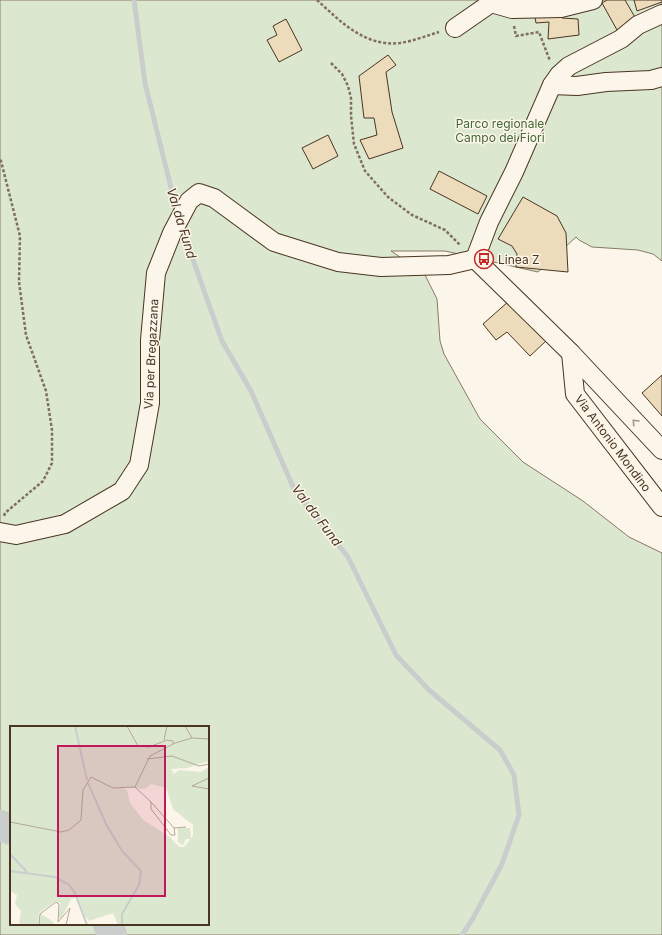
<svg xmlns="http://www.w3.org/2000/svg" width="662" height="935" font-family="Inter,sans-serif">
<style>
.green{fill:#dce7d0;stroke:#887966;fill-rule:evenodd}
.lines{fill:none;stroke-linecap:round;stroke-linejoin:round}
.stream{stroke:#c9cecd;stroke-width:5}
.river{stroke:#c9cecd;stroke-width:30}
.building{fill:#ecdcbc;stroke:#4a3520}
.minor-casing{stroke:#4a3520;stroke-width:20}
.path{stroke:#7f6f5c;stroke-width:2.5;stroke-dasharray:3 2;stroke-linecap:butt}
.minor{stroke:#fbf6e9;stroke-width:18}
.oneway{stroke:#a29684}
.labels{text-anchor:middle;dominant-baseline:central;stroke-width:3;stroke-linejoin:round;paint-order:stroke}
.park-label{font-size:12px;fill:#436837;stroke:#fbf6e9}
.poi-label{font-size:12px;fill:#4a3520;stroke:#fbf6e9;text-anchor:start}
.street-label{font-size:12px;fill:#4a3520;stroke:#fbf6e9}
.water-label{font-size:13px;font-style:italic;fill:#4a3520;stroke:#fbf6e9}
.inset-river{fill:none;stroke:#c9cecd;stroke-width:2}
.inset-road{fill:none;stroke:#b4a999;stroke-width:1}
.view{fill:#c2185b;fill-opacity:0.15;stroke:#c2185b;stroke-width:2}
.inset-edge{fill:none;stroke:#4a3520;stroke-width:2}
</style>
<rect width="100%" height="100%" fill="#fbf6e9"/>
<!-- green -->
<path class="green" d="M0 0H662V261L653 254 638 250 592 247 579 240 576 237 538 272 445 251H391L424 273 437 299 440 341 444 354 480 419 523 462 583 501 629 537 662 553V935H0ZM11 727H208V924H11Z"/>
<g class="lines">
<!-- stream -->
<g class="stream">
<path d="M134 0 145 83 177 212"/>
<path d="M181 226 222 341 251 391 294 489 348 557 396 655 429 690 500 750 514 775 519 815 502 864 472 920 462 935"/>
</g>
<!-- river -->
<g class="river">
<path d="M0 825 11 830"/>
<path d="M108 924 112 935"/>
</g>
</g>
<!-- building -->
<g class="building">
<path d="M607 0H625L636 19 617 30 602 3Z"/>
<path d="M634 0H662V2L637 11Z"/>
<path d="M534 12H562V18L578 19 579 35 548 39 549 22 536 23Z"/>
<path d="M286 19 302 50 279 62 267 40 277 35 273 26Z"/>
<path d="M388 55 396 65 386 72 392 112 403 148 369 159 360 140 377 135 374 118H364L359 76Z"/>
<path d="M328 135 338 156 313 169 302 148Z"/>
<path d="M439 171 487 196 478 214 430 189Z"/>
<path d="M523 197 557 216 566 233 568 272 516 267 517 254 512 246 498 239Z"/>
<path d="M509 301 547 340 530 356 507 332 496 340 483 324Z"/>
<path d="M662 375V416L642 393Z"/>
</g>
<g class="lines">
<!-- minor casing -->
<g class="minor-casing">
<g id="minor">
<path d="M488 0 491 3 512 9 561 8 593 0"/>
<path d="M455 28 491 3"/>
<path d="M552 85 577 86 606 82 651 80 662 77"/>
<path d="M475 259 489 222 514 172 552 85 559 75 569 66 621 39 638 25 662 14"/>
<path d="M475 259 571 353 662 450"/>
<path d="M571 353 575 394 662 507"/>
<path d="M0 532 16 535 65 524 122 491 139 465 150 403V340L156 273 172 233 189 201 199 193 214 198 274 242 338 262 381 267 449 265 475 259"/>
</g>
</g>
<!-- path -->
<g class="path">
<path d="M317 0C341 22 365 47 400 43 413 41 426 36 439 32"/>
<path d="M514 26 516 36 539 32 550 61"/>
<path d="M331 63 342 74 348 86 351 98V116L354 144 365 171 388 197 412 215 445 230 460 245"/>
<path d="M0 160 1 161 20 236 19 282 26 335 46 391 52 430V463L43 481 5 513 4 516"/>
</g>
<!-- minor -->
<use href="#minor" class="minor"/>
</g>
<!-- one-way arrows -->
<defs><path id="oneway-chevron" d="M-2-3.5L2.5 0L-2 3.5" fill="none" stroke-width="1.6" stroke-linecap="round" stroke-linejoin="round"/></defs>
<use class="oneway" href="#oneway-chevron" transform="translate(635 422) rotate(-133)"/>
<!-- icons -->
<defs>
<g id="bus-ring" transform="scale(1)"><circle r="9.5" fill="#fbf6e9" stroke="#c62828" stroke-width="1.5"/><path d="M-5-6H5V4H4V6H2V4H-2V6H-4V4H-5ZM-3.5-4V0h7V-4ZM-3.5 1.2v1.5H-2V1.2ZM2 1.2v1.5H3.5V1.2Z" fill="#c62828"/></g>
</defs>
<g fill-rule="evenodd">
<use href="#bus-ring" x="484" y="259"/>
</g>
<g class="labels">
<!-- park labels -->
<g class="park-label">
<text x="500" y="123">Parco regionale<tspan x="500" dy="14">Campo dei Fiori</tspan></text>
</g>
<!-- poi labels -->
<g class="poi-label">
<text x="498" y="259">Linea Z</text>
</g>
<!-- street labels -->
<g class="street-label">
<text transform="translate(151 354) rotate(-87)">Via per Bregazzana</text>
<text transform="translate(613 443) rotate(53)">Via Antonio Mondino</text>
</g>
<!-- water labels -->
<g class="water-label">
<text transform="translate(182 223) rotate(73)">Val da Fund</text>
<text transform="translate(317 515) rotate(53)">Val da Fund</text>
</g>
</g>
<!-- overview -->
<g transform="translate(10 726)">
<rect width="199" height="199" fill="#fbf6e9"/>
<path d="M0 0H199V35L177 42 161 43 164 48 169 44 191 46 199 41V199H108L103 187 79 195 74 189 68 171 61 173 51 193 48 191 51 177 46 175 29 187 28 199H9L11 185 5 178 7 169 0 165ZM141 58 156 62 163 83 183 99V110L174 121H169L160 111 133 94 120 77 117 64 112 61 135 63ZM168 102H180L181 113H176L173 119 168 116ZM31 188 42 195 45 199H29Z" fill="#dce7d0" fill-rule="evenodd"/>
<path class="inset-river" d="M65 0 77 54M78 57 96 98 112 125 131 145 129 159 112 188V199M0 128 17 146M0 145 45 151 59 159 65 167 77 199"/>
<path class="inset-road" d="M117 0 128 20 139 21 157 14 163 15V18M175 0 182 12M154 14 157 0M137 33 162 30 189 40 199 38M199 52 182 60 199 63M125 61 141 76 164 102 165 109H161L141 83V76M125 61 140 30 165 17 182 12 199 13M0 96 51 106 59 104 71 94 73 64 81 51 103 62 125 61M164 102 176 101M29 199 30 188 46 176 49 178 48 196 60 182 56 199"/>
<path class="view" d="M48 20H155V170H48Z"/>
<rect width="199" height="199" class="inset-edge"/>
</g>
</svg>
